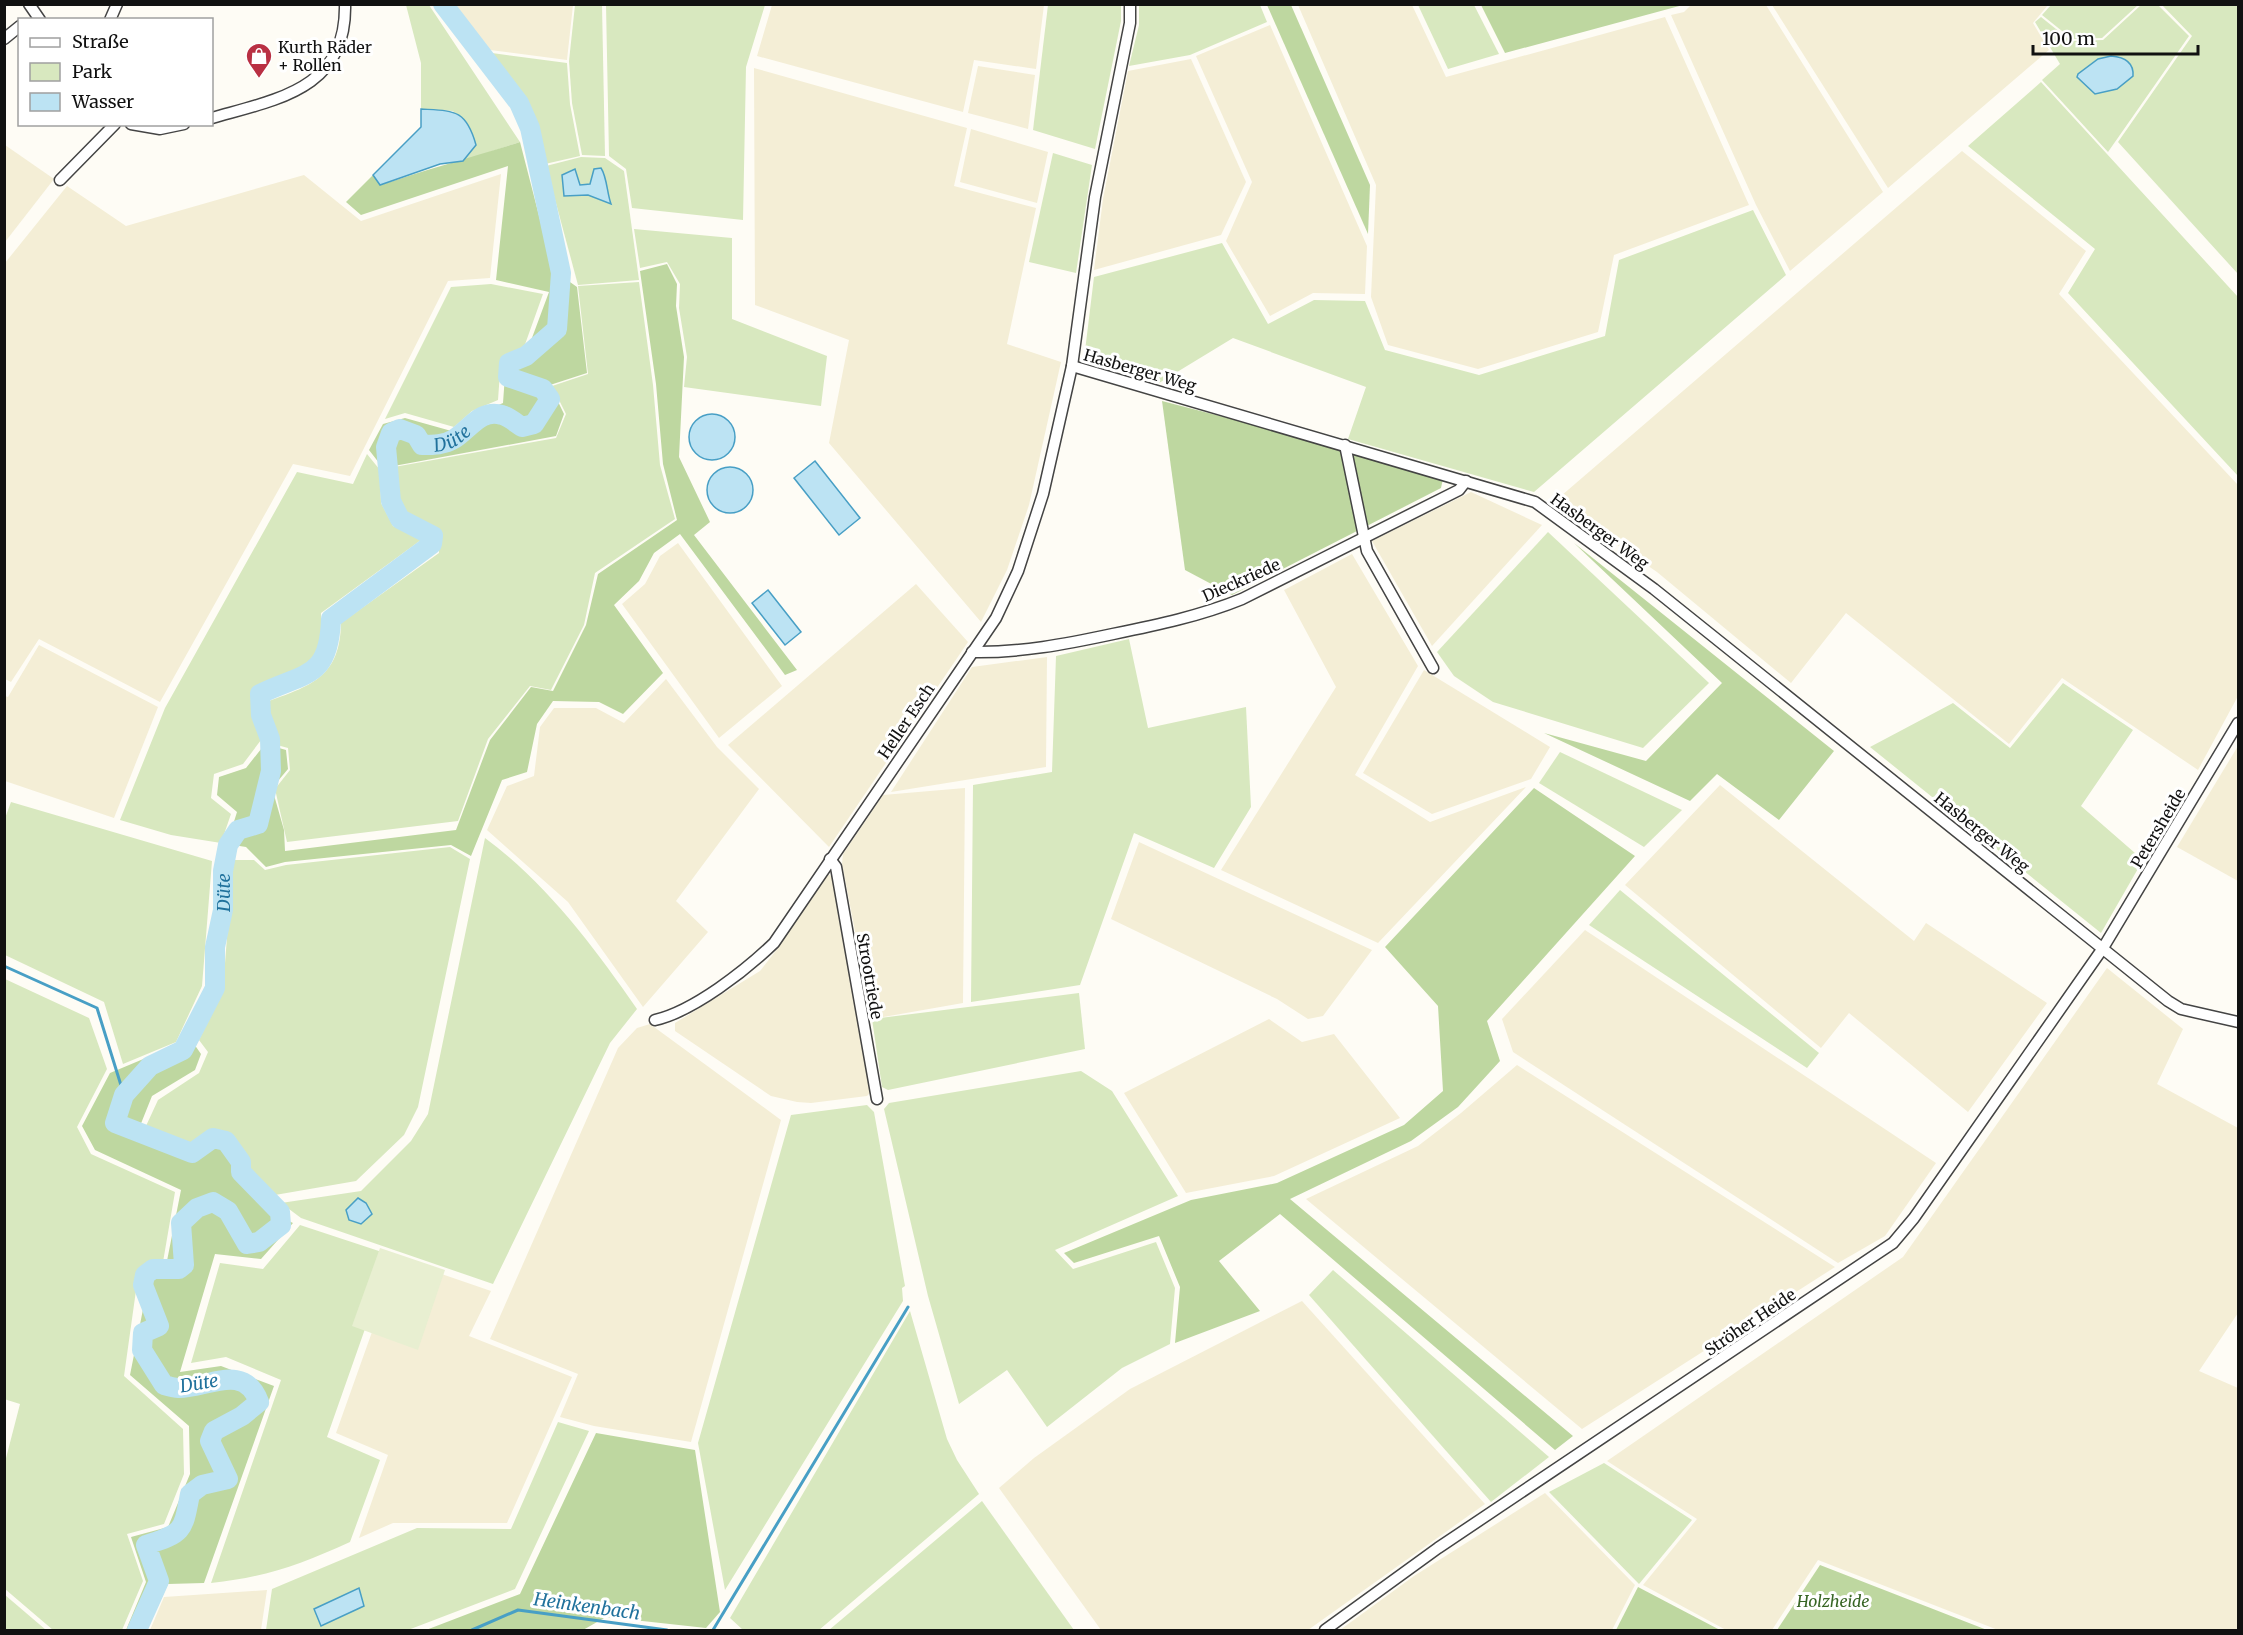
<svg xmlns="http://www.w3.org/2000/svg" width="2243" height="1635" font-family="Merriweather,serif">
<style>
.farmland{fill:#f4eed6}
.green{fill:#d8e8bf}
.forest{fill:#bed7a0}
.pitch{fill:#e8efd1}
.water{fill:#bce3f3;stroke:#489fc5;stroke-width:1.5}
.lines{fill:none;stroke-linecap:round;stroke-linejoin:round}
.stream{stroke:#489fc5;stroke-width:3}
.river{stroke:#bce3f3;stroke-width:20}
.street-casing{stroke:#444;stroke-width:13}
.street{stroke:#fff;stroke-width:10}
.labels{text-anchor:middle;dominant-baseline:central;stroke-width:6;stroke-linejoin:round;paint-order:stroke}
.poi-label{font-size:16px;fill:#111;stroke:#fff;text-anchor:start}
.street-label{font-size:16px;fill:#111;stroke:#fff}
.park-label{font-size:16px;font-style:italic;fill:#376524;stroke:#fff}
.water-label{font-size:18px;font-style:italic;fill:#20719c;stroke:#fff}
</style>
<rect width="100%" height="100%" fill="#fefcf5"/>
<!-- farmland -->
<g class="farmland">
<path d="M453 5H573L567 60 490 50Z"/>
<path d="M772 5V4L1044 5 1036 69 974 60 963 112 757 56Z"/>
<path d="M1298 5H1412L1446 77 1665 17 1749 205 1614 255 1598 332 1478 369 1388 345 1371 297 1376 185Z"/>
<path d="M1691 5H1766L1883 192 1790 271 1756 205 1671 15 1684 12Z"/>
<path d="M1772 5H2048L2033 23 2049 50 1888 188Z"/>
<path d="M1270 25 1367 246 1365 294 1313 293 1270 316 1226 241 1252 182 1196 56Z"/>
<path d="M1191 59 1246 182 1221 235 1094 270 1103 199 1128 71Z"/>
<path d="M978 66 1035 75 1028 129 968 113Z"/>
<path d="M754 68 967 128 954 186 1036 208 1007 344 1061 362 1029 505 1007 570 981 622 829 443 849 340 755 305Z"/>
<path d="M971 129 1048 152 1037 203 960 182Z"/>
<path d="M5 145 54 179 5 242Z"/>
<path d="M1962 151 2086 251 2059 294 2238 485V696L2198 770 2062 678 2009 744 1846 613 1791 683 1657 572 1554 502Z"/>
<path d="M501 174 490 278 448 281 350 476 293 464 160 702 39 639 11 682 5 679V263L67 186 126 226 304 175 361 221Z"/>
<path d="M1471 492 1542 525 1432 646 1372 541Z"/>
<path d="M678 543 782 686 719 738 622 604 645 584 660 556Z"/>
<path d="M1352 554 1418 666 1355 775 1430 822 1526 787 1378 943 1221 870 1336 687 1284 590Z"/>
<path d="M916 584 968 642 829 847 728 745Z"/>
<path d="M39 645 158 707 114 818 5 781V696L8 697Z"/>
<path d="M1047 657 1046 767 891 792 972 667Z"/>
<path d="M1424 670 1550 747 1531 779 1432 814 1363 773Z"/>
<path d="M666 679 717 747 759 789 676 901 708 932 643 1007 568 902 487 830 507 786 534 776 540 727 554 708H596L624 723Z"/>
<path d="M2238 746V881L2177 847Z"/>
<path d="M1720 785 1914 941 1926 923 2047 1003 1968 1112 1849 1013 1821 1048 1625 885Z"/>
<path d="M965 788 963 1003 872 1019 842 864 843 854 883 795Z"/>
<path d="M1139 842 1372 950 1323 1016 1308 1019 1277 999 1111 919Z"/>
<path d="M826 874 832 876 871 1092 867 1096 811 1103 797 1102 771 1096 675 1031V1023L760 971 778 948Z"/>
<path d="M1585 930 1936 1163 1885 1236 1838 1263 1513 1052 1502 1019Z"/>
<path d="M2107 968 2183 1029 2157 1084 2238 1128V1313L2199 1371 2238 1388V1630H1998L1818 1560 1772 1630H1726L1643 1585 1697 1519 1607 1461 1903 1257Z"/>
<path d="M1269 1019 1302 1042 1334 1034 1400 1118 1274 1176 1186 1193 1124 1093Z"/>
<path d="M650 1024 781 1120 691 1442 594 1426 560 1417 578 1374 490 1339 618 1048 637 1028Z"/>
<path d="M1517 1065 1835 1267 1582 1429 1306 1199 1418 1146 1461 1113Z"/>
<path d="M398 1259 491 1291 469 1336 572 1377 507 1523H393L359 1538 388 1455 336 1433Z"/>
<path d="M1302 1301 1485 1504 1308 1630H1101L999 1488 1034 1458 1130 1389Z"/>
<path d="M1545 1493 1635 1585 1612 1630H1340L1414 1576Z"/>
<path d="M267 1590 261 1630H150L164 1597Z"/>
</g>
<!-- green -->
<g class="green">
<path d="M406 5H429L520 142 463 161 476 145 453 111 421 109V63Z"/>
<path d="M575 5H602L605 156 582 155 572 103 569 61Z"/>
<path d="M606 5H765L746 67 743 220 632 208 626 169 609 156Z"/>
<path d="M1048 5H1121V21L1095 149 1033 130Z"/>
<path d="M1139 5H1260L1267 22 1190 55 1129 66 1139 25Z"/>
<path d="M1418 5H1474L1499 54 1448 69Z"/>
<path d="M2051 5V4L2138 5 2102 38 2072 39 2042 15Z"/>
<path d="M2141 5H2158L2189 36 2108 152 2042 80 2060 64 2035 22 2041 17 2071 41 2103 40Z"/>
<path d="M2162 5H2238V274L2118 142 2192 36Z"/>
<path d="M492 53 567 63 570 104 580 156 545 164C534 112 523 96 492 53Z"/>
<path d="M2041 82 2238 297V476L2068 293 2095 249 1968 146Z"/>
<path d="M1053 153 1092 165 1076 273 1029 262Z"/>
<path d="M581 157 605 158 624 171 639 280 578 285 546 166Z"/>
<path d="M1753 210 1786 275 1534 492 1348 439 1366 387 1233 338 1159 383 1084 359 1094 277 1222 243 1268 324 1314 300 1365 301 1385 350 1479 375 1605 336 1619 260Z"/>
<path d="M634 229 732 238V319L827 356 821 406 684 387 687 357 679 308 680 284 667 262 640 268Z"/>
<path d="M639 282 653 385 660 465 675 519 595 573 584 625 551 690 530 686 488 739 458 821 287 842 275 789 290 770 288 748 277 745 265 715 269 701C314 685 340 675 341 623L439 553V529C399 509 397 513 394 467L556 438 566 414 552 386 588 374 578 286Z"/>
<path d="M491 284 543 294 523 350 501 358 498 400 472 411 454 427 405 413 385 419 451 287Z"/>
<path d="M367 454 380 470 381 503 393 526 421 540 321 613C321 622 323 633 321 642 313 672 277 676 253 688L252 717 261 740 243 764 214 774 211 798 231 814 221 843 171 835 120 820 165 708 297 472 353 484Z"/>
<path d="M1548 532 1709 683 1643 748 1493 702 1454 676 1437 652Z"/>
<path d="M1129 639 1148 728 1246 707 1251 807 1214 868 1134 833 1080 985 971 1002 973 785 1052 772 1056 656Z"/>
<path d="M2063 683 2133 730 2081 806 2143 860 2101 933 1870 747 1953 703 2010 748Z"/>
<path d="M1560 752 1682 810 1644 847 1539 783Z"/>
<path d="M11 802 212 861 202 986 176 1042 123 1064 104 1002 5 955 4 821Z"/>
<path d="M485 838C546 883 594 947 637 1009L610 1043 493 1284 301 1218 281 1203 361 1191 411 1141 428 1114Z"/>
<path d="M450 847 470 859 418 1107 404 1135 356 1181 275 1195 247 1170V1160L230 1134 211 1131 191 1145 146 1126 158 1100 199 1073 208 1052 199 1040 223 989 233 860H254L265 870 286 865Z"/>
<path d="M1620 890 1819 1053 1807 1068 1589 925Z"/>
<path d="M5 979 89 1018 107 1069 77 1127 91 1154 175 1192 163 1262 149 1264 139 1269 124 1376 183 1429 184 1474 164 1524 127 1534 143 1581 122 1630H53L5 1589V1462L20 1404 4 1399Z"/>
<path d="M1079 993 1085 1049 888 1090 882 1087 872 1019Z"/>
<path d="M1081 1071 1112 1091 1178 1196 1055 1250 1073 1269 1156 1242 1175 1288 1170 1344 1122 1368 1047 1427 1007 1370 959 1404 928 1296 884 1109 889 1103Z"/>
<path d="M867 1105 874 1112 905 1286 902 1288 903 1301 725 1590 698 1443 791 1115Z"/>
<path d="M300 1225 391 1255 327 1437 380 1460 350 1542C299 1565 267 1577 211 1583L281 1380 226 1357 191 1363 220 1263 263 1269Z"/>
<path d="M1333 1270 1549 1457 1491 1502 1309 1295Z"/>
<path d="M910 1311 947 1439 957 1460 979 1494 819 1630H743L730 1618Z"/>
<path d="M558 1422 589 1431 515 1589 408 1630H266L272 1589 417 1528 511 1529Z"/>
<path d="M1604 1463 1692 1520 1639 1584 1549 1492Z"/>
<path d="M982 1501 1074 1630H829Z"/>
<path d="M5 1595 46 1630H5Z"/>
</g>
<!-- forest -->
<g class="forest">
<path d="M1267 5H1291L1370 185 1368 234Z"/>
<path d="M1481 5H1683L1505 53Z"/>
<path d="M520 142 553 270 577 287 587 373 550 385 564 414 556 436 383 468 369 450 383 424 405 418 455 432 475 415 503 403 506 361 526 354 549 292 496 280 508 166 361 215 346 202 373 175 381 185C427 169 473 157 520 142Z"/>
<path d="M667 264 677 284 676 306 684 357 679 457 710 522 694 535 797 670 785 675 680 534 654 553 639 581 614 605 663 673 623 714 599 702 553 701 537 724 527 772 502 780 471 856 451 845 285 862 266 867 246 847 227 844 237 812 217 795 219 777 246 768 265 744 286 750 288 769 272 788 284 830 285 851 456 830 490 740 531 687 553 691 586 625 598 574 677 520 663 464 656 384 640 271Z"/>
<path d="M1162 401 1444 474 1441 488 1232 595 1185 570Z"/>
<path d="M1574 543 1834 751 1779 820 1717 774 1690 801 1544 733 1646 761 1722 683Z"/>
<path d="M1534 788 1635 856 1487 1021 1500 1061 1458 1107 1411 1141 1290 1199 1573 1436 1555 1450 1280 1214 1219 1261 1260 1311 1175 1343 1180 1287 1159 1236 1074 1263 1064 1253 1191 1200 1277 1183 1404 1125 1443 1091 1438 1006 1385 947Z"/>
<path d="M185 1031 201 1054 195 1070 152 1096 136 1136 191 1159 213 1144 223 1146 234 1162 232 1174 274 1214 293 1223 261 1259 215 1254 180 1372 221 1366 274 1386 204 1583 168 1584 147 1630H126L146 1582 131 1537 168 1527 190 1474 189 1426 130 1375 148 1284 153 1276H164L181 1190 95 1150 82 1126 110 1073 179 1044Z"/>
<path d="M596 1433 695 1450 720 1612 706 1628 606 1617 583 1630H426L520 1594Z"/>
<path d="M1820 1565 1987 1630H1777Z"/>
<path d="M1638 1587 1720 1630H1616Z"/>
</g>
<!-- pitch -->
<path class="pitch" d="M380 1248 445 1270 418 1350 352 1326Z"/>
<!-- water -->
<g class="water">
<path d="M2111 56C2124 57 2134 62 2133 76L2117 89 2095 94 2077 77 2078 74 2098 59Z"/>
<path d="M421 109C454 111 466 109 476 145L463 161 440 164 380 185 373 175 421 127Z"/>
<path d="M601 168C607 177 607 193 611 204L588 195 564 196 562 175 575 169 580 185 590 184 594 169Z"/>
<circle cx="712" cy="437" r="23"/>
<path d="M815 461 860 518 839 535 794 478Z"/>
<circle cx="730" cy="490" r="23"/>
<path d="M768 590 801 632 785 645 752 603Z"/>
<path d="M358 1198 366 1203 372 1214 361 1224 349 1220 346 1210Z"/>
<path d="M359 1588 364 1606 321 1626 314 1609Z"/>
</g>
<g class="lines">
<!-- stream -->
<g class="stream">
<path d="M4 966 97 1008 124 1095"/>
<path d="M472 1630 518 1610 667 1630"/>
<path d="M713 1630 908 1307"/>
</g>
<!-- river -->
<path class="river" id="s1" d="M137 1630 159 1581 146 1545C184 1533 183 1531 190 1494L202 1485 228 1479 210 1441 214 1431 242 1416 259 1402C244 1361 206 1389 178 1388 173 1388 168 1386 164 1385L142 1350 143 1333 159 1326 143 1285 145 1275 153 1269H179L184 1265 181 1223 197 1208 213 1202 228 1211 247 1244 259 1242 281 1225 280 1212 241 1172V1162L226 1141 213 1138 192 1153 115 1123 124 1095 150 1066 183 1050 215 988V947L223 910V871L228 845 238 830 258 824 271 771 270 739 261 715 260 694C305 672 329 679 331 619L432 544 433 536 400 519 391 501 386 447 391 433 400 429 416 435 422 445C434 445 444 445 454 439 469 430 481 408 502 415 509 417 516 423 522 427L534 424 550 399 543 389 508 377 509 363 526 356 557 329 561 273 530 128 519 103 443 4"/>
<!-- street casing -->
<g class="street-casing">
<g id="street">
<path d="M29 4 40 20"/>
<path d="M110 20 117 4"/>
<path d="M4 39 20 26"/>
<path d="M212 118C278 99 347 89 345 4"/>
<path d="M131 124 160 129 184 124"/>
<path d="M60 180 115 124"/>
<path d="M1072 366 1535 502 1654 589 2168 1001 2181 1009 2238 1022"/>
<path d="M1345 445 1367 551 1433 668"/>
<path d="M972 652C1020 653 1066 644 1113 634 1157 625 1200 616 1242 599L1459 490 1466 481"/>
<path d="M830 859 836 867 877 1099"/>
<path d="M655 1020C694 1011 746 970 774 943L996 618 1018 571 1043 494 1072 366 1095 197 1130 23V4"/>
<path d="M1325 1630 1438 1548 1893 1243 1914 1218 2103 948 2238 723"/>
</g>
</g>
<!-- street -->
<use href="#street" class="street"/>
</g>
<!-- icons -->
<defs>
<g id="shop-pin" transform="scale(1.35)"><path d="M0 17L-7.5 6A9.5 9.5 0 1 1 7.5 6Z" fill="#b93043" stroke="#fff"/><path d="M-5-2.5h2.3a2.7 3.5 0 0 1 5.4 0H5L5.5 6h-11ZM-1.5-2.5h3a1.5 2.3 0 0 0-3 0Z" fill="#fff"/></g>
</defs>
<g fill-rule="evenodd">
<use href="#shop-pin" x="259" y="56"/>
</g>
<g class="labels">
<!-- poi labels -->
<g class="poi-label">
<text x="278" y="47">Kurth Räder<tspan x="278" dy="18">+ Rollen</tspan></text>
</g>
<!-- street labels -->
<g class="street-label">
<text transform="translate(1140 370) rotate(16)">Hasberger Weg</text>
<text transform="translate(1600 531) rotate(36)">Hasberger Weg</text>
<text transform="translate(1241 580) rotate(-24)">Dieckriede</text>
<text transform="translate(906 721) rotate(-56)">Heller Esch</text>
<text transform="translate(2158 828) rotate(-59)">Petersheide</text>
<text transform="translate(1982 832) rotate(39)">Hasberger Weg</text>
<text transform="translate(870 976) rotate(80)">Strootriede</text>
<text transform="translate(1750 1322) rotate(-34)">Ströher Heide</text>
</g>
<!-- park labels -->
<g class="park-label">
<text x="1833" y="1601">Holzheide</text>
</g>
<!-- water labels -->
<g class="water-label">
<text stroke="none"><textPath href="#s1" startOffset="1932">Düte</textPath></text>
<text stroke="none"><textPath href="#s1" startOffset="1268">Düte</textPath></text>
<text transform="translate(199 1383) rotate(-9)">Düte</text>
<text transform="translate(587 1606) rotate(8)">Heinkenbach</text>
</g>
</g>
<!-- border -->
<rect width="2243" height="1635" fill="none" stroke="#111111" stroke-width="12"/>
<!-- legend -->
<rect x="18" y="18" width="195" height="108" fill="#ffffff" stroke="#a0a0a0" stroke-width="1.5"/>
<rect x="30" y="38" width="30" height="9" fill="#ffffff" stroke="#a0a0a0" stroke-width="1.5"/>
<text x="72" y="48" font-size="18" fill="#111111">Straße</text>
<rect x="30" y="63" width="30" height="18" fill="#d8e8bf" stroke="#a0a0a0" stroke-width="1.5"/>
<text x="72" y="78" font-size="18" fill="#111111">Park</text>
<rect x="30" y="93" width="30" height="18" fill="#bce3f3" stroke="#a0a0a0" stroke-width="1.5"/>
<text x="72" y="108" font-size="18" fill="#111111">Wasser</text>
<!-- scale -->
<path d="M2033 45v9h165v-9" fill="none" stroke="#111111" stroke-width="3"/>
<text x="2042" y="45" font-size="18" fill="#111111" stroke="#ffffff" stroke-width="4.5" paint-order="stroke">100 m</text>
</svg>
